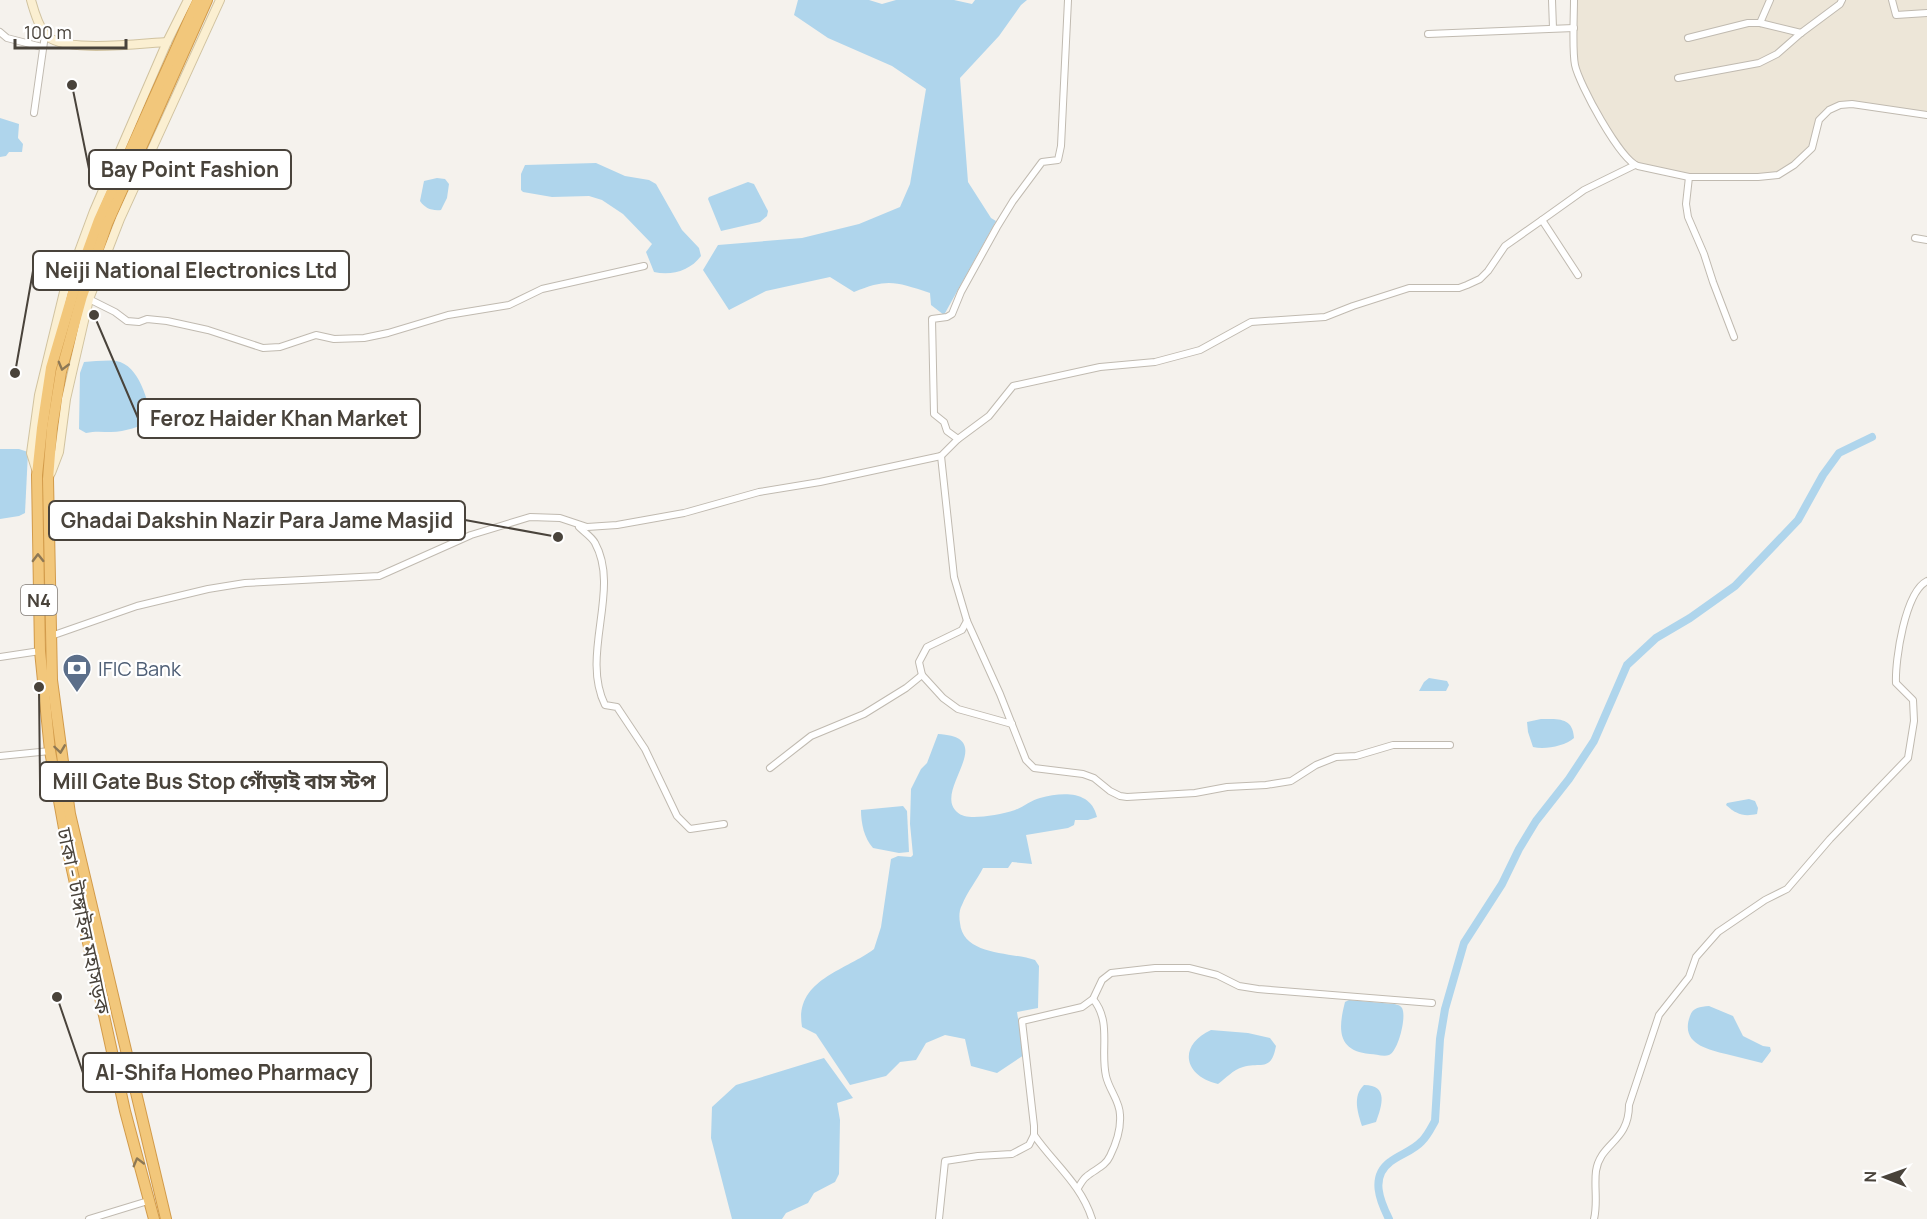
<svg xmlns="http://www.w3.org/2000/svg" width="1927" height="1219" font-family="Manrope,'Noto Sans Bengali',sans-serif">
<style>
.education{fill:#ede6d8}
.water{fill:#afd5ec}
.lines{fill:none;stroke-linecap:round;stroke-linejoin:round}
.canal{stroke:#afd5ec;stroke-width:8}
.street-casing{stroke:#c0bab0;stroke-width:8}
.secondary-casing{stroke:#d1c3a0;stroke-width:10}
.highway-casing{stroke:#d29b4a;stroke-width:12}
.street{stroke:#fff;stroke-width:6}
.secondary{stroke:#fbefd1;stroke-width:8}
.highway{stroke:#f2c77b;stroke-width:10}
.oneway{stroke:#8d7855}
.labels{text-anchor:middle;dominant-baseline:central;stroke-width:4.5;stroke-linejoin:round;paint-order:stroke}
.shield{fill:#fff;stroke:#807b76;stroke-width:1.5}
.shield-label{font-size:18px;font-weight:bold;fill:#49433b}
.service-label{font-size:20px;fill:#4e5e75;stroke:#fff;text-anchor:start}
.street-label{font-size:20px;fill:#49433b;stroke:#fff}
.leader{fill:none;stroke:#49433b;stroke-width:2}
.callout-dot{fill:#49433b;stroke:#fff;stroke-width:2}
.callout{fill:#fff;stroke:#49433b;stroke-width:2}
.callout-label{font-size:21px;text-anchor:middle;font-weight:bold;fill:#49433b}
</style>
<rect width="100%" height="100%" fill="#f5f2ed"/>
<!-- education -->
<path class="education" d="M1575 0H1927V112L1840 104 1819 120 1812 147 1794 164 1777 174 1692 177 1633 164 1597 109 1577 65Z"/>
<!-- water -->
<g class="water">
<path d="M798 0H869L882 4 896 0H954L972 4 975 0H1027L1021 5 999 36 960 78 968 182 991 218 996 221 944 315 931 305 930 293C896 282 888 278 854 292L830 277 766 291 729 310 703 270 718 245 802 238 859 224 900 207 910 184 926 89 892 66 828 38 794 15Z"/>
<path d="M0 118 19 124 18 138 23 144 22 152H9L6 156 0 157Z"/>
<path d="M596 163 625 176 649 180 656 184 682 230 699 248 701 256C690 271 671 276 654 272L646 252 652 244 623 214 602 200 589 196 552 197 523 192 521 190V174L525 165Z"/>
<path d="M437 178 445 179 449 184 447 198 441 210C431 211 425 208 420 201L424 181Z"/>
<path d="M748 182 754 184 768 211 767 216 760 222 721 231 708 199 709 197Z"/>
<path d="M96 361C103 361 110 360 116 361 140 365 147 401 153 421 139 426 126 432 111 432 102 432 95 431 86 433L79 429 80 373 84 362Z"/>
<path d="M0 449H19L28 452 25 513 19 516 0 519Z"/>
<path d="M1429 678 1447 681 1449 685 1446 691H1419L1424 682Z"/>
<path d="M1541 719C1558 719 1573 717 1574 738 1565 746 1545 750 1533 747L1528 732 1527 722Z"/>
<path d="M938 734C1001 737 932 790 957 812 961 816 967 817 974 817 986 817 1003 814 1015 810 1024 807 1031 800 1040 798 1062 792 1091 790 1097 817L1088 820H1075L1074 825 1068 828 1026 835 1032 864 1012 862 1008 868H983C977 880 967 892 962 905 959 910 959 917 960 923 963 956 1011 952 1035 960L1039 966 1038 1008 1017 1012 1024 1055 997 1073 971 1066 965 1039 945 1035 926 1043 916 1060 900 1062 886 1076 850 1085 816 1034 802 1027C794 980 845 971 874 949L881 927 891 859 898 856 911 857 913 855 910 824 911 789 921 769 927 763Z"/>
<path d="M1749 799 1755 801 1758 808 1757 814C1743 817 1736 814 1726 805L1727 803Z"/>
<path d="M903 806 907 811 909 852 899 853 873 848C864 838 861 823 861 810Z"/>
<path d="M1349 1000 1394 1004C1398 1005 1400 1005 1402 1008 1407 1016 1398 1052 1389 1055 1384 1057 1375 1054 1370 1054 1337 1051 1338 1029 1345 1002Z"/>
<path d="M1709 1006 1733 1016 1743 1036 1763 1046 1770 1047 1771 1051 1762 1063C1750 1060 1738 1057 1726 1054 1706 1049 1680 1043 1690 1016 1693 1007 1700 1007 1709 1006Z"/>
<path d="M1211 1030 1248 1033 1270 1038 1276 1046C1271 1072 1262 1062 1243 1067 1233 1070 1226 1078 1218 1084 1183 1076 1178 1045 1211 1030Z"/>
<path d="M824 1058 853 1098 837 1103 840 1120 839 1174 835 1182 814 1193 808 1203 786 1213 782 1219H732L711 1138 712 1107 736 1085Z"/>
<path d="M1364 1085C1389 1085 1382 1106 1376 1122L1362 1126C1358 1113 1352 1096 1364 1085Z"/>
</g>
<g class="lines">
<!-- canal -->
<path class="canal" d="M1389 1219C1380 1201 1370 1177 1390 1162 1400 1154 1413 1151 1422 1141 1428 1135 1431 1128 1435 1121L1440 1039 1445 1009 1464 943 1502 884 1519 849 1536 821 1569 779 1594 741 1627 665 1656 638 1690 618 1735 586 1798 520 1823 475 1839 453 1872 437"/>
<!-- street casing -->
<g class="street-casing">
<g id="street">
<path d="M1552 0 1553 28"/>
<path d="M1574 0C1574 16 1572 50 1575 65 1579 84 1620 160 1638 166L1689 177H1758L1778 175 1794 165 1812 148 1819 120 1829 110 1840 105 1852 104 1927 115"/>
<path d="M1892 0 1896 15 1927 13"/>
<path d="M1760 23 1770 0"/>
<path d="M0 32 7 38 42 47"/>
<path d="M1428 34 1574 28"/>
<path d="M1688 38 1748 23H1760L1801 33"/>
<path d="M1678 78 1759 63 1777 54 1801 33 1840 4 1842 0"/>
<path d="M34 113 45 35"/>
<path d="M1689 177 1686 204 1688 217 1704 254 1713 282 1734 337"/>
<path d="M1542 220 1578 275"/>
<path d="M1915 238 1927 240"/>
<path d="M89 299 115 312 127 321 139 322 147 319 167 321 208 330 263 348 280 347 316 335 334 339 364 338 388 333 448 315 509 305 542 289 644 266"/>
<path d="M958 439 947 431 944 422 934 414 932 319 947 317 952 314 961 292 997 227 1013 201 1042 162 1058 160 1061 146 1068 0"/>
<path d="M941 456 954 577 967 621 1000 694 1026 760 1034 768 1083 774 1094 778 1110 791 1120 796 1127 797 1195 793 1227 787 1266 785 1291 781 1316 765 1336 757 1356 756 1393 745H1450"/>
<path d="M579 527C584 532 592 537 595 543 621 590 580 654 605 705L617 707 645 749 677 816 690 829 724 824"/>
<path d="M967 621 962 630 927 647 919 662 922 675 943 698 958 709 1012 724"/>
<path d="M51 636 137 606 208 589 245 583 379 576 471 535 530 517 560 518 587 527 617 525 684 513 759 492 820 482 941 456 958 439 989 416 1013 386 1100 367 1155 362 1200 350 1251 322 1325 317 1353 306 1409 288H1459L1467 285 1480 279 1488 271 1505 246 1542 220 1584 190 1635 165"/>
<path d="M0 657 40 651"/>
<path d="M0 756 50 751"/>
<path d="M770 768 811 736 864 714 906 688 922 675"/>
<path d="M1034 1135C1054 1164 1081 1184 1092 1219"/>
<path d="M1078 1188C1080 1185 1083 1179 1086 1177 1095 1169 1105 1167 1110 1156 1116 1144 1121 1129 1120 1115 1120 1101 1109 1090 1106 1076 1100 1050 1112 1022 1093 999"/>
<path d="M89 1219 148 1201"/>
<path d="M939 1219 945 1161 978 1156 1012 1154 1029 1145 1034 1135V1126L1022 1021 1082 1007 1093 999 1102 980 1111 973 1155 968H1189L1217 975 1239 986 1258 989 1432 1003"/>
<path d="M1594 1219C1598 1203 1594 1187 1596 1171 1600 1143 1629 1142 1629 1105L1659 1015 1689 977 1696 957 1718 932 1765 900 1787 889 1830 839 1908 758 1914 721 1913 700 1896 683C1895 660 1905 592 1927 581"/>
</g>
</g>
<!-- secondary casing -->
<g class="secondary-casing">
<g id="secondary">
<path d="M31 0C34 11 38 25 45 34 61 54 142 43 167 42"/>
<path d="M36 469 31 453 39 395 64 292 94 211 167 42 188 0"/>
<path d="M51 473 59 452 66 399 89 299 120 219 220 0"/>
</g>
</g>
<!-- highway casing -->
<g class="highway-casing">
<g id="highway">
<path d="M154 1219 125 1111 69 856 50 751 40 651 37 475 42 428 51 368 76 283 99 220 198 0"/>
<path d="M166 1219 70 814 52 680 48 479 52 428 61 372 82 296 107 224 207 0"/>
</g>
</g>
<!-- street -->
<use href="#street" class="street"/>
<!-- secondary -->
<use href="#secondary" class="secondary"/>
<!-- highway -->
<use href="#highway" class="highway"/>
</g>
<!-- one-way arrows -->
<defs><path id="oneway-chevron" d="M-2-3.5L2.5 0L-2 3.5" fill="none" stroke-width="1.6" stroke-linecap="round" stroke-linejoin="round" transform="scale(1.5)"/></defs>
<g class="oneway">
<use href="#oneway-chevron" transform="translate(63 366) rotate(105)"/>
<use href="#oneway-chevron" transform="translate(38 558) rotate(-91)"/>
<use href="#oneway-chevron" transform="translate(60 749) rotate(82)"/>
<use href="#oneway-chevron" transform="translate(138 1162) rotate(-105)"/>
</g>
<!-- icons -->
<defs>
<g id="bank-pin" transform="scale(1.5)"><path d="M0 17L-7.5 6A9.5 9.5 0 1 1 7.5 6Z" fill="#5c6f8a" stroke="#fff"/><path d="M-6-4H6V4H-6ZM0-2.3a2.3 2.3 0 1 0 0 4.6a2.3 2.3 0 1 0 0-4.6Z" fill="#fff"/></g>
</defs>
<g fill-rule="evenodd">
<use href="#bank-pin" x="77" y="668"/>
</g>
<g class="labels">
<!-- shield labels -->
<rect class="shield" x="21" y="585" width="36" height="30" rx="4.5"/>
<g class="shield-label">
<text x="39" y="600">N4</text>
</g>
<!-- service labels -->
<g class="service-label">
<text x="98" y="668">IFIC Bank</text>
</g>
<!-- street labels -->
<g class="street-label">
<text transform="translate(84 921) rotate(78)">ঢাকা - টাঙ্গাইল মহাসড়ক</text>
</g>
</g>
<!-- callouts -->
<path class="leader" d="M72 85L89 169M15 373L33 271M94 315L138 418M558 537L465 520M39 687L40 782M57 997L83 1073"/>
<g class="callout-dot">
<circle cx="72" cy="85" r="6"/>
<circle cx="15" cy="373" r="6"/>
<circle cx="94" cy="315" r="6"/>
<circle cx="558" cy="537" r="6"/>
<circle cx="39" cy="687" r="6"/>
<circle cx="57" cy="997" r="6"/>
</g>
<g class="callout">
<rect x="89" y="150" width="202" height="39" rx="6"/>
<rect x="33" y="251" width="316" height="39" rx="6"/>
<rect x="138" y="399" width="282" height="39" rx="6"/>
<rect x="49" y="501" width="416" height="39" rx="6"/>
<rect x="40" y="762" width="347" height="39" rx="6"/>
<rect x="83" y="1053" width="288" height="39" rx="6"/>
</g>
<g class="callout-label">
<text x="190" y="177">Bay Point Fashion</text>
<text x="191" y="278">Neiji National Electronics Ltd</text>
<text x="279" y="426">Feroz Haider Khan Market</text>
<text x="257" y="528">Ghadai Dakshin Nazir Para Jame Masjid</text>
<text x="214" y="789">Mill Gate Bus Stop গোঁড়াই বাস স্টপ</text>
<text x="227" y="1080">Al-Shifa Homeo Pharmacy</text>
</g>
<!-- north arrow -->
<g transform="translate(1885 1177) rotate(271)" stroke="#ffffff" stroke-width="4.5" paint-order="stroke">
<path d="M0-4.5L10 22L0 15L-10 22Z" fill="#49433b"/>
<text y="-9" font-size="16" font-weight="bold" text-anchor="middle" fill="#49433b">N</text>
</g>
<!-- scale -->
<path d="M15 39v9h111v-9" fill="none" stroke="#49433b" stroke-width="3"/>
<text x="24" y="39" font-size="18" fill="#49433b" stroke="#ffffff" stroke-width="4.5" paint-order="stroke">100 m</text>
</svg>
